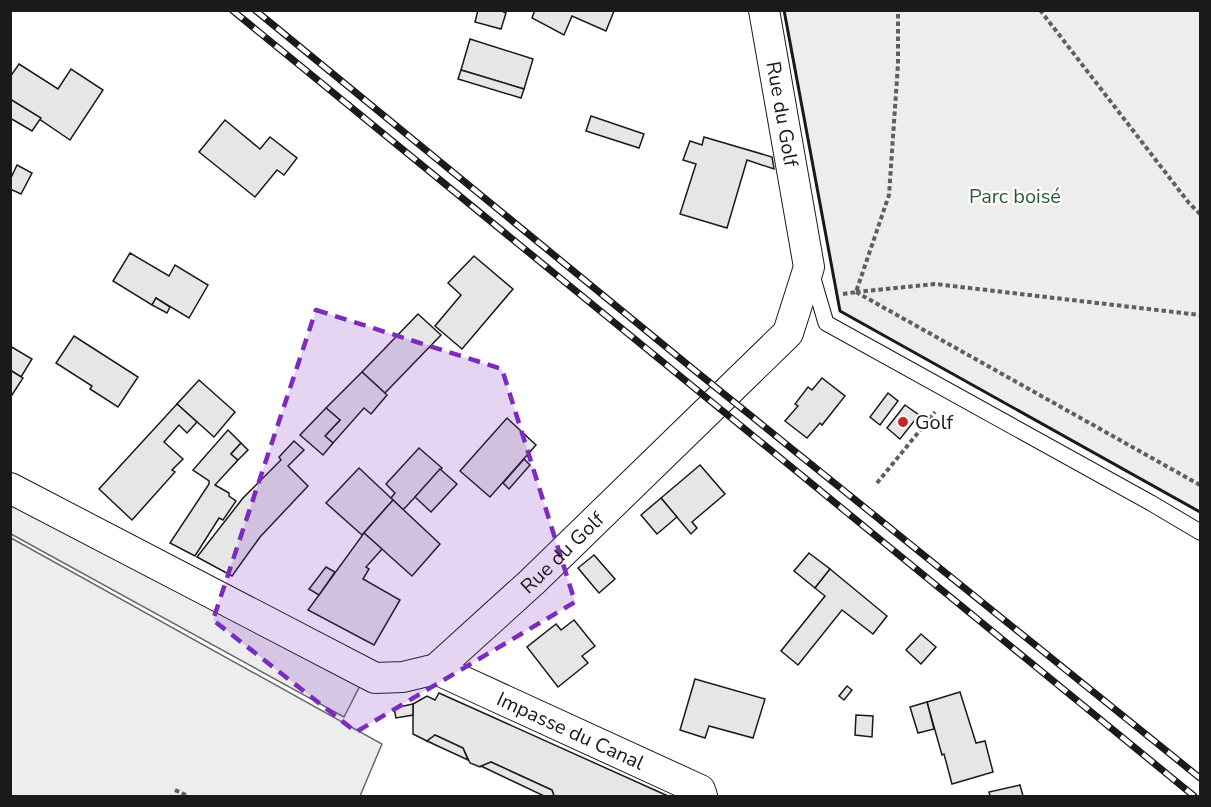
<svg xmlns="http://www.w3.org/2000/svg" width="1211" height="807" font-family="'Nunito Sans',sans-serif">
<style>
.built{fill:#ededed;stroke:#6a6a6a;stroke-width:1.5}
.building{fill:#e6e6e6;stroke:#1a1a1a;stroke-width:1.5}
.lines{fill:none;stroke-linecap:round;stroke-linejoin:round}
.service-casing{stroke:#1a1a1a;stroke-width:17}
.minor-casing{stroke:#1a1a1a;stroke-width:32}
.path{stroke:#5f5f5f;stroke-width:4;stroke-dasharray:4.5 3;stroke-linecap:butt}
.service{stroke:#fff;stroke-width:15}
.minor{stroke:#fff;stroke-width:30}
.rail-casing{stroke:#1a1a1a;stroke-width:7}
.rail{stroke:#fff;stroke-width:4.5;stroke-dasharray:14;stroke-linecap:butt}
.wall{stroke:#1a1a1a;stroke-width:3}
.marked{fill:#7b2cbf;fill-opacity:0.2;stroke:#7b2cbf;stroke-width:4.5;stroke-dasharray:12 8;stroke-linejoin:round}
.poi-dot{fill:#c62828;stroke:#fff;stroke-width:2}
.labels{text-anchor:middle;dominant-baseline:central;stroke-width:4.5;stroke-linejoin:round;paint-order:stroke}
.street-label{font-size:20px;fill:#1a1a1a;stroke:#fff}
.park-label{font-size:20px;fill:#2b5a34;stroke:#fff}
.poi-label{font-size:20px;fill:#1a1a1a;stroke:#fff;text-anchor:start}
</style>
<rect width="100%" height="100%" fill="#fff"/>
<!-- built -->
<g class="built">
<path d="M784 11H1200V512L840 311Z"/>
<path d="M10 488 366 674 344 717 11 534Z"/>
<path d="M11 538 382 744 360 796H11Z"/>
</g>
<!-- building -->
<g class="building">
<path d="M478 10H500L506 13 501 29 475 22Z"/>
<path d="M535 10H613L614 11 606 31 572 16 564 35 532 18Z"/>
<path d="M470 39 533 59 524 89 461 70Z"/>
<path d="M19 64 58 89 71 69 103 90 70 140 10 99V77Z"/>
<path d="M461 70 524 89 521 98 458 79Z"/>
<path d="M10 99 41 118 32 131 10 118Z"/>
<path d="M591 116 644 134 639 148 586 131Z"/>
<path d="M225 120 260 149 270 137 297 158 284 175 277 170 255 197 199 152Z"/>
<path d="M704 137 772 157 774 169 747 160 727 228 680 214 696 164 683 160 690 141 702 145Z"/>
<path d="M17 165 32 173 21 194 10 189V180Z"/>
<path d="M130 253 169 276 175 265 208 285 189 318 156 298 152 305 113 281Z"/>
<path d="M474 256 513 289 462 349 435 326 461 295 448 283Z"/>
<path d="M156 298 170 307 167 313 152 305Z"/>
<path d="M418 314 441 335 385 393 362 372Z"/>
<path d="M74 336 138 377 118 407 90 389 92 386 56 363Z"/>
<path d="M10 346 32 359 21 377 10 370Z"/>
<path d="M10 370 23 378 10 398Z"/>
<path d="M362 372 387 395 371 414 364 408 333 443 325 436 340 420 326 408Z"/>
<path d="M822 378 845 396 822 425 820 423 807 438 785 421 798 406 795 404 808 387 812 390Z"/>
<path d="M199 380 235 412 214 437 177 404Z"/>
<path d="M888 393 898 401 880 425 870 417Z"/>
<path d="M177 404 197 422 187 433 179 425 164 442 183 459 172 470 175 472 132 520 99 489Z"/>
<path d="M905 405 919 415 900 439 887 428Z"/>
<path d="M326 408 340 420 325 436 333 443 323 455 300 435Z"/>
<path d="M507 418 536 445 490 497 460 471Z"/>
<path d="M228 430 241 443 231 454 238 460 215 485 229 493V496L236 501 223 520 219 518 195 556 170 543 209 484V481L193 470Z"/>
<path d="M294 441 304 450 288 466 308 486 260 537 232 576 197 557 243 498 281 460 279 457Z"/>
<path d="M241 443 248 450 238 460 231 454Z"/>
<path d="M419 448 442 468 403 510 391 498 395 493 386 484Z"/>
<path d="M524 459 530 465 509 489 503 483Z"/>
<path d="M700 465 725 494 692 522 697 528 691 534 661 498Z"/>
<path d="M359 468 393 500 362 535 326 503Z"/>
<path d="M440 469 457 484 431 512 415 497Z"/>
<path d="M661 498 677 517 657 534 641 515Z"/>
<path d="M393 500 440 544 412 576 364 533Z"/>
<path d="M364 533 382 549 366 567 369 569 363 579 400 600 374 645 308 610Z"/>
<path d="M809 553 830 569 815 588 794 571Z"/>
<path d="M594 555 615 579 599 593 578 568Z"/>
<path d="M326 567 335 572 319 595 309 589Z"/>
<path d="M830 569 887 616 873 634 842 610 798 665 781 651 825 596 815 588Z"/>
<path d="M574 620 595 646 582 656 588 663 558 687 527 647 556 624 561 630Z"/>
<path d="M921 634 936 647 921 664 906 650Z"/>
<path d="M695 679 765 699 753 738 709 726 705 738 680 730Z"/>
<path d="M847 686 852 690 844 700 839 696Z"/>
<path d="M960 692 976 743 985 741 993 772 952 784 944 754 942 755 927 702Z"/>
<path d="M439 693 668 796H554L552 790 491 762 480 767 470 763 463 748 435 735 427 741 413 734V704L427 696 435 700Z"/>
<path d="M927 702 934 729 918 733 910 707Z"/>
<path d="M413 704V715L396 718 394 708Z"/>
<path d="M856 715 873 716 872 737 855 735Z"/>
<path d="M435 735 463 748 468 760 427 741Z"/>
<path d="M491 762 552 790 554 796H544L481 766Z"/>
<path d="M1020 785 1023 796H990L989 792Z"/>
</g>
<g class="lines">
<!-- service casing -->
<g class="service-casing">
<path id="service" d="M811 272 826 323 1151 503 1200 532"/>
</g>
<!-- minor casing -->
<g class="minor-casing">
<g id="minor">
<path id="s1" d="M10 488 375 678 403 677 436 669 532 582 788 333 809 267 764 10"/>
<path id="s2" d="M436 669 700 790 702 796"/>
</g>
</g>
<!-- path -->
<g class="path">
<path d="M1040 10 1189 203 1200 214"/>
<path d="M856 292 1200 485"/>
<path d="M856 292 935 284 1200 315"/>
<path d="M843 294 856 292 889 195 898 64V10"/>
<path d="M877 483 935 412"/>
<path d="M175 790 188 796"/>
</g>
<!-- service -->
<use href="#service" class="service"/>
<!-- minor -->
<use href="#minor" class="minor"/>
<!-- rail casing -->
<g class="rail-casing">
<g id="rail">
<path d="M232 10 1194 796"/>
<path d="M255 10 693 369 1200 778"/>
</g>
</g>
<!-- rail -->
<use href="#rail" class="rail"/>
<!-- wall -->
<path class="wall" d="M784 10 840 311 1200 512"/>
</g>
<!-- marked area -->
<path class="marked" d="M316 310 502 369 575 602 356 732 213 620Z"/>
<!-- markers -->
<circle class="poi-dot" cx="903" cy="422" r="6"/>
<g class="labels">
<!-- street labels -->
<g class="street-label">
<text transform="translate(782 114) rotate(80)">Rue du Golf</text>
<text stroke="none"><textPath href="#s1" startOffset="645">Rue du Golf</textPath></text>
<text stroke="none"><textPath href="#s2" startOffset="148">Impasse du Canal</textPath></text>
</g>
<!-- park labels -->
<g class="park-label">
<text x="1015" y="196">Parc boisé</text>
</g>
<!-- poi labels -->
<g class="poi-label">
<text x="915" y="422">Golf</text>
</g>
</g>
<!-- border -->
<rect width="1211" height="807" fill="none" stroke="#1a1a1a" stroke-width="24"/>
</svg>
